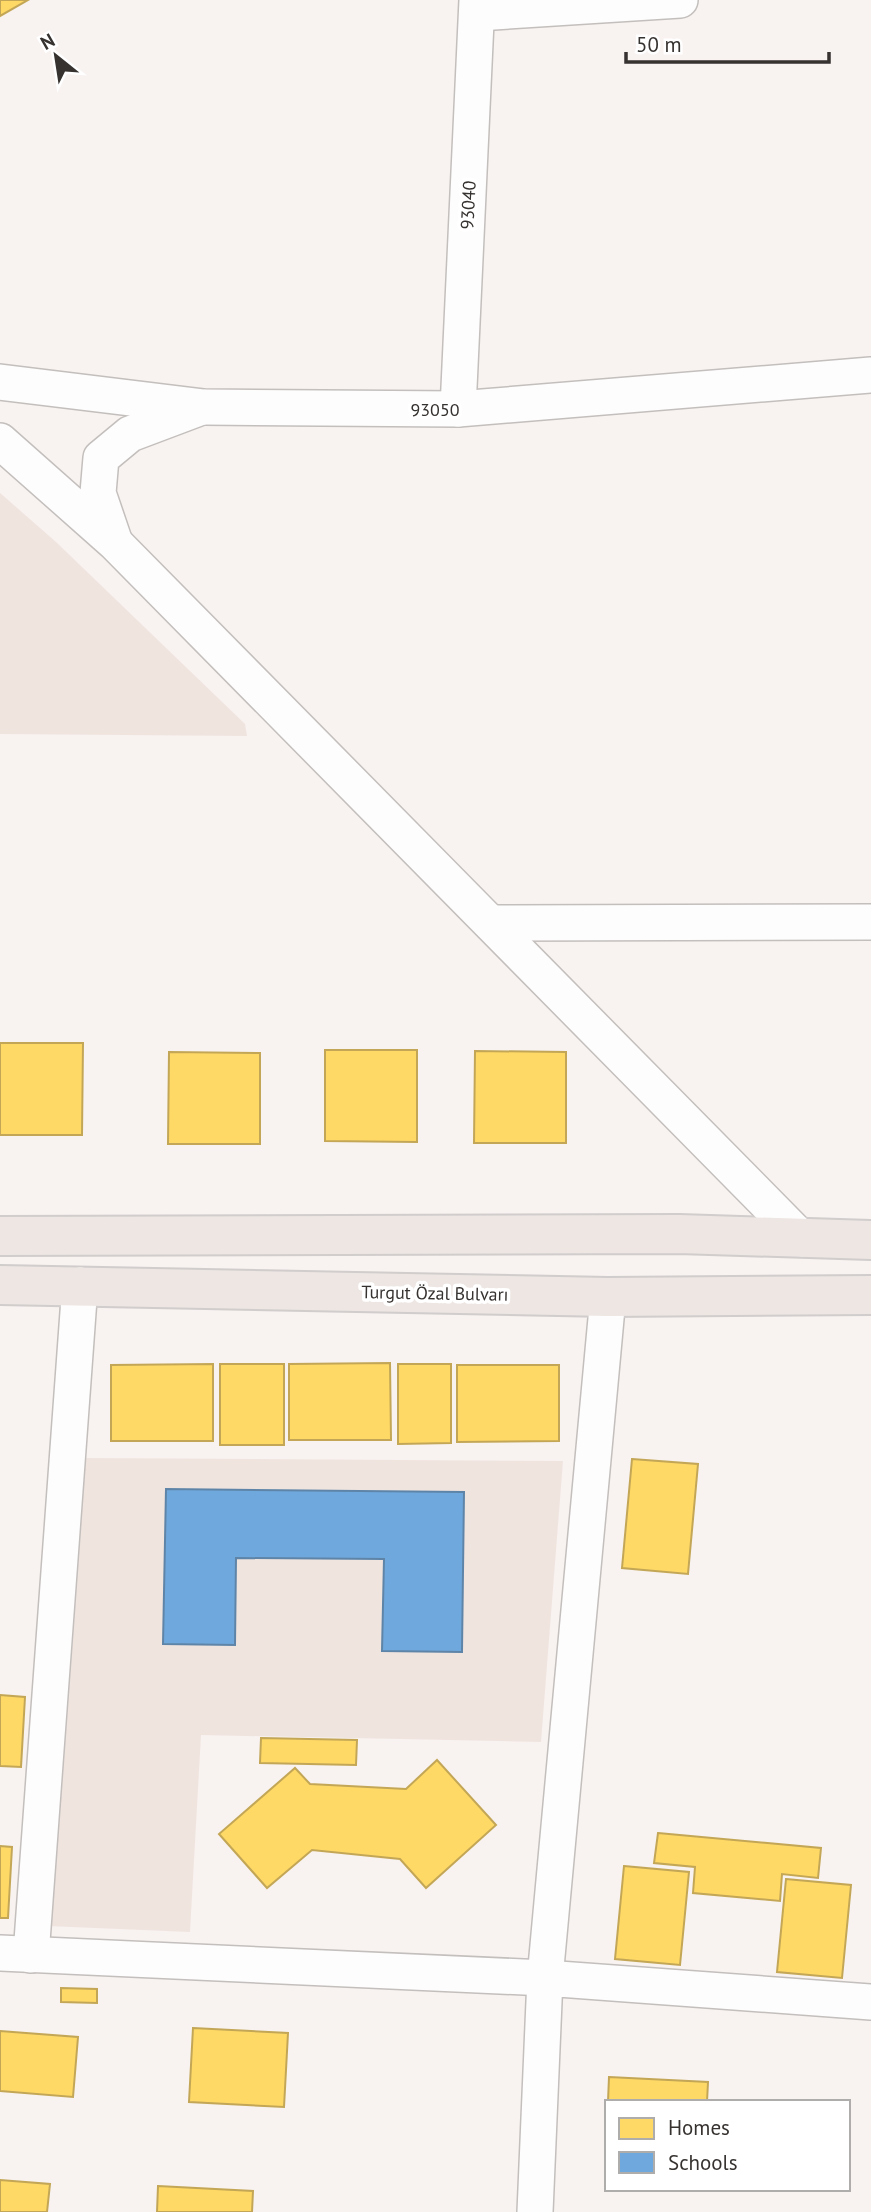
<svg xmlns="http://www.w3.org/2000/svg" width="871" height="2212" font-family="'PT Sans',sans-serif">
<style>
.built{fill:#f0e4df}
.homes{fill:#ffd966;stroke:#c3a756;stroke-width:2}
.schools{fill:#6fa8dc;stroke:#5e85a8;stroke-width:2}
.lines{fill:none;stroke-linecap:round;stroke-linejoin:round}
.minor-casing{stroke:#c3bfbd;stroke-width:38}
.major-casing{stroke:#d0cdcc;stroke-width:42}
.minor{stroke:#fefdfd;stroke-width:35}
.major{stroke:#ede6e3;stroke-width:38}
.labels{text-anchor:middle;dominant-baseline:central;stroke-width:7;stroke-linejoin:round;paint-order:stroke}
.street-label{font-size:18px;fill:#363230;stroke:#fff}
</style>
<rect width="100%" height="100%" fill="#f8f2f0"/>
<!-- built -->
<g class="built">
<path d="M0 493 56 542 245 724 247 736 0 734Z"/>
<path d="M84 1458 563 1461 541 1742 201 1735 190 1932 48 1926Z"/>
</g>
<!-- homes -->
<g class="homes">
<path d="M0 0H28L0 16Z"/>
<path d="M0 1043H83L82 1135H0Z"/>
<path d="M325 1050H417V1142L325 1141Z"/>
<path d="M475 1051 566 1052V1143H474Z"/>
<path d="M169 1052 260 1053V1144H168Z"/>
<path d="M390 1363 391 1440H289V1364Z"/>
<path d="M213 1364V1441H111V1365Z"/>
<rect x="220" y="1364" width="64" height="81"/>
<path d="M398 1364H451V1443L398 1444Z"/>
<path d="M457 1365H559V1441L457 1442Z"/>
<path d="M632 1459 698 1464 688 1574 622 1568Z"/>
<path d="M0 1695 25 1697 21 1767 0 1766Z"/>
<path d="M261 1738 357 1740 356 1765 260 1763Z"/>
<path d="M437 1760 496 1825 426 1888 400 1859 312 1850 267 1888 219 1834 295 1768 310 1784 406 1789Z"/>
<path d="M658 1833 821 1848 818 1878 782 1874 780 1901 693 1893 695 1867 654 1863Z"/>
<path d="M0 1846 12 1847 8 1918H0Z"/>
<path d="M624 1866 689 1872 680 1965 615 1959Z"/>
<path d="M786 1879 851 1885 842 1978 777 1972Z"/>
<path d="M61 1988 97 1989V2003L61 2002Z"/>
<path d="M193 2028 288 2033 284 2107 189 2102Z"/>
<path d="M0 2031 78 2037 73 2097 0 2091Z"/>
<path d="M609 2077 708 2082 707 2102H608Z"/>
<path d="M0 2180 50 2184 47 2212H0Z"/>
<path d="M158 2186 253 2191 252 2212H157Z"/>
</g>
<!-- schools -->
<path class="schools" d="M166 1489 464 1492 462 1652 382 1651 384 1559 236 1558 235 1645 163 1644Z"/>
<g class="lines">
<!-- minor casing -->
<g class="minor-casing">
<g id="minor">
<path d="M478 13 680 0"/>
<path d="M0 382 204 407 458 409 871 375"/>
<path d="M458 409 477 0"/>
<path d="M0 441 115 543 802 1239"/>
<path d="M114 540 98 493 101 458 130 434 199 408"/>
<path d="M491 923 871 922"/>
<path d="M0 1953 545 1978 608 1297"/>
<path d="M31 1955 80 1285"/>
<path d="M535 2212 545 1978 871 2002"/>
</g>
</g>
<!-- major casing -->
<g class="major-casing">
<g id="major">
<path d="M0 1236 679 1234 871 1240"/>
<path d="M0 1285 608 1297 871 1295"/>
</g>
</g>
<!-- minor -->
<use href="#minor" class="minor"/>
<!-- major -->
<use href="#major" class="major"/>
</g>
<g class="labels">
<!-- street labels -->
<g class="street-label">
<text transform="translate(468 205) rotate(-87)">93040</text>
<text x="435" y="409">93050</text>
<text transform="translate(435 1293) rotate(1)">Turgut Özal Bulvarı</text>
</g>
</g>
<!-- legend -->
<rect x="605" y="2100" width="245" height="91" fill="#ffffff" stroke="#afadac" stroke-width="2"/>
<rect x="619" y="2118" width="35" height="21" fill="#ffd966" stroke="#afadac" stroke-width="2"/>
<text x="668" y="2135" font-size="21" fill="#363230">Homes</text>
<rect x="619" y="2152" width="35" height="21" fill="#6fa8dc" stroke="#afadac" stroke-width="2"/>
<text x="668" y="2170" font-size="21" fill="#363230">Schools</text>
<!-- north arrow -->
<g transform="translate(56 56) rotate(330)" stroke="#ffffff" stroke-width="5" paint-order="stroke">
<path d="M0-5L12 26L0 18L-12 26Z" fill="#363230"/>
<text y="-10" font-size="19" font-weight="bold" text-anchor="middle" fill="#363230">N</text>
</g>
<!-- scale -->
<path d="M626 52v10h203v-10" fill="none" stroke="#363230" stroke-width="3.5"/>
<text x="636" y="52" font-size="21" fill="#363230" stroke="#ffffff" stroke-width="5" paint-order="stroke">50 m</text>
</svg>
